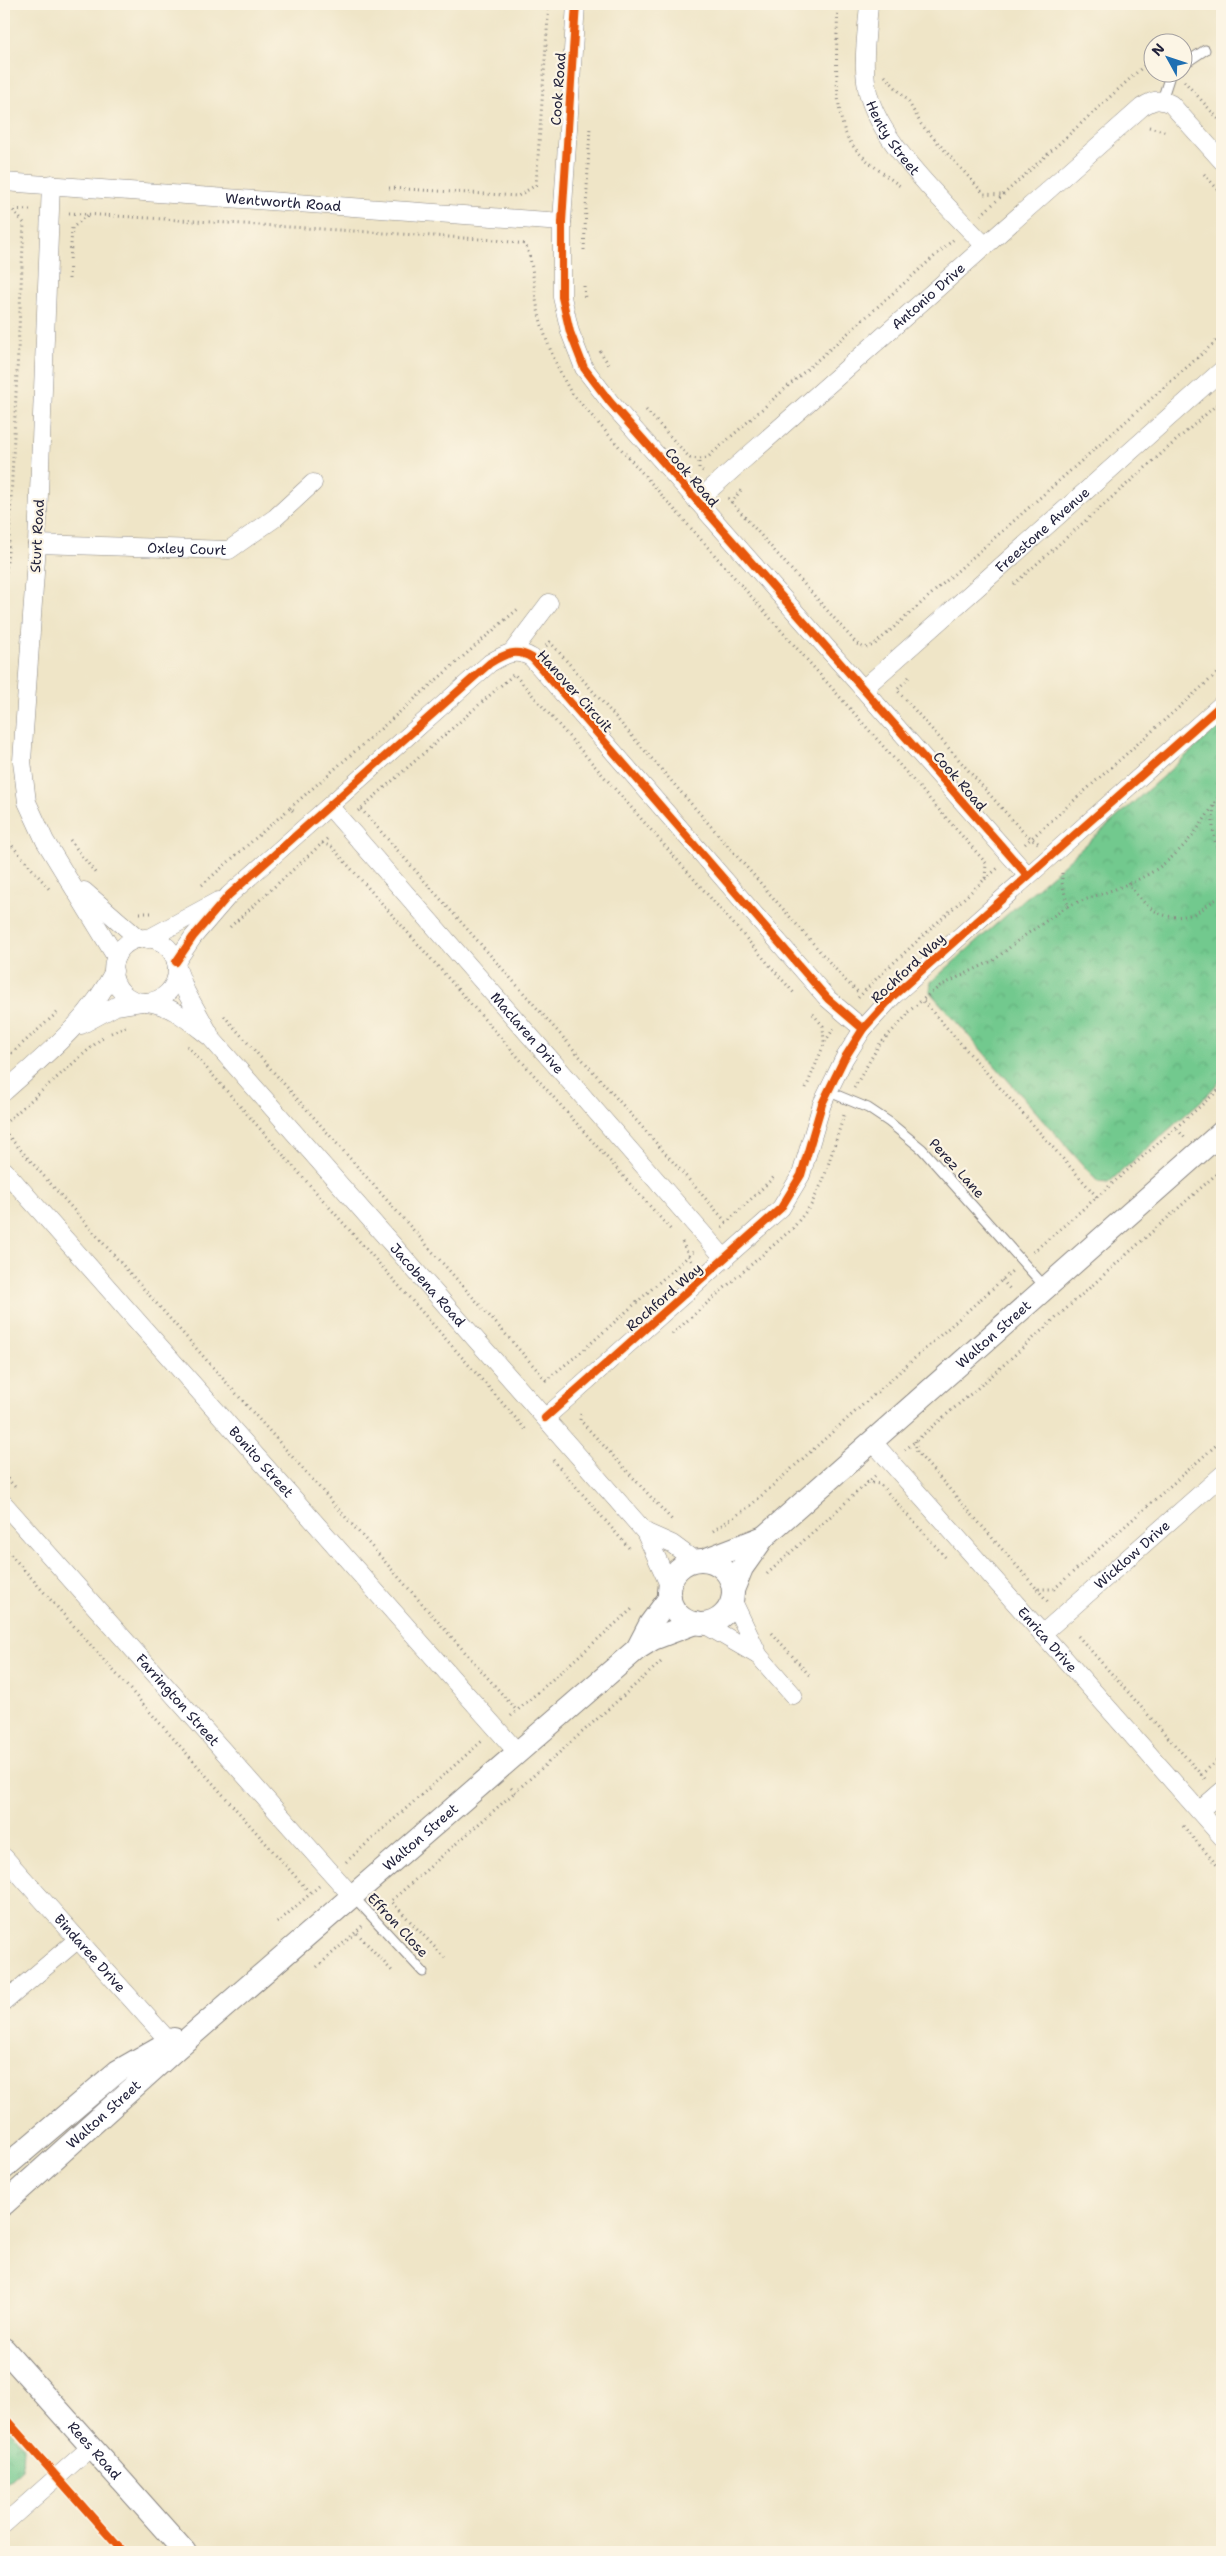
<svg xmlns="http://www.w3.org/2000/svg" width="1226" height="2556" font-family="'Shantell Sans',sans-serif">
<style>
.park{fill:url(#park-crowns);stroke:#4a7664}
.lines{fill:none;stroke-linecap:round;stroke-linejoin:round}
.service-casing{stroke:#888481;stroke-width:11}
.minor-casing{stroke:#888481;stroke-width:19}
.tertiary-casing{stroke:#888481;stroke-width:24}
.path{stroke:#888481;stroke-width:3;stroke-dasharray:1 4;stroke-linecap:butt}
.service{stroke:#fff;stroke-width:9}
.minor{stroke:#fff;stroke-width:18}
.tertiary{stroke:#fff;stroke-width:22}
.cycleway-casing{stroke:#fcf5e5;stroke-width:11}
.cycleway{stroke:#e8590c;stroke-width:8}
.labels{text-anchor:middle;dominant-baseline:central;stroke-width:4.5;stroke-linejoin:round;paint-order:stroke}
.street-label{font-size:14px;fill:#22223b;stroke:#fcf5e5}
</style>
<defs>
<pattern id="park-crowns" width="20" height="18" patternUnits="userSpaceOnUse" patternTransform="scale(1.25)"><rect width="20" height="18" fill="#72c98e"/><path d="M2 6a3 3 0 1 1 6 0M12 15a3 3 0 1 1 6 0" fill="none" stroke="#62ac7b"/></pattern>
</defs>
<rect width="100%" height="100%" fill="#fcf5e5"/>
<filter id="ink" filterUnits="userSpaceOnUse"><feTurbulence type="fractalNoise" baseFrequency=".02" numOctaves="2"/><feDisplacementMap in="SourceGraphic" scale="10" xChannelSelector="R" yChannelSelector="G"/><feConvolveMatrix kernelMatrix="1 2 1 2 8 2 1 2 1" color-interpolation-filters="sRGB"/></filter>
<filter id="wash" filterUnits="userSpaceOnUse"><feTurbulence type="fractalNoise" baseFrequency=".0096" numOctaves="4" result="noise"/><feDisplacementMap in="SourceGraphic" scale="20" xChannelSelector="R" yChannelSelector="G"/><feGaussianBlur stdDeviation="1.12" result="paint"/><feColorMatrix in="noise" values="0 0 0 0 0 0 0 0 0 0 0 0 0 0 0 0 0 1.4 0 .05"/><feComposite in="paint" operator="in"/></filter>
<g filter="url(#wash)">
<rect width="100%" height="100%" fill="#efe5c7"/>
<!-- park -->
<g class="park">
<path d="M1222 724V1079L1201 1101 1108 1183 1098 1182 930 992 931 982Z"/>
<path d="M4 2423 23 2446 22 2469 4 2485Z"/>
</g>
</g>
<g filter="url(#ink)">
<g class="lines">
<!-- service casing -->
<g class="service-casing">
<g id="service">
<path d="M1184 64 1205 50"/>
<path d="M1162 100 1171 72"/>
<path d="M827 1091 868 1108 889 1122 922 1149 1046 1288"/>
<path d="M353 1896 423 1972"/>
</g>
</g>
<!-- minor casing -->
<g class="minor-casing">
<g id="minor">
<path d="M576 4 562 222V297L570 332 584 368 610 402 1028 876"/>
<path id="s1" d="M869 4C867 31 862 61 867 88 876 140 949 207 985 246"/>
<path id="s2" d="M4 182 562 222"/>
<path d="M51 184 37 544 22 761 27 802 45 841 116 957"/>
<path id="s3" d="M697 501 1142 107C1153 100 1159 98 1171 104L1222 161"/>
<path id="s4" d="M37 544 229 550 275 518 313 483"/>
<path d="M512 652 549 603"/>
<path id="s5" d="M863 689 1222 370"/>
<path id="s6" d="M330 807 725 1259"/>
<path d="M84 891 139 939"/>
<circle cx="145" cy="970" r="32"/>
<path d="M148 939 218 901"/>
<path d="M176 962 193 937 229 895 490 663C505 654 516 648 532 658L828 999 863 1029"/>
<path d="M177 968 186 992 209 1033"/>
<path id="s7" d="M146 1002C173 1005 190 1022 211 1038L645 1532 670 1587"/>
<path d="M81 1025 116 1006 141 1002"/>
<path d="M4 1092C45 1055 89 1021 114 971"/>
<path id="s8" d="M4 1170 518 1753"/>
<path d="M545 1418 781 1208 801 1175 822 1104 844 1059 863 1029 893 996 1222 704"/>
<path id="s9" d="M872 1441 1222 1837"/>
<path id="s10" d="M4 1504 352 1896"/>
<path d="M645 1532 672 1544 695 1561"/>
<path d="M732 1599 759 1656 793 1695"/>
<path d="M704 1624 759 1656"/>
<path id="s11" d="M1042 1634 1222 1475"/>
<path d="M1199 1811 1222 1791"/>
<path id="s12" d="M4 1857 176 2049"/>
<path d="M4 2002 77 1940"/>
<path d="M4 2524 91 2447"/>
</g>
</g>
<!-- tertiary casing -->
<g class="tertiary-casing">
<g id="tertiary">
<path d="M704 1560 764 1537"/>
<circle cx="701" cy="1592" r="32"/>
<path id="s13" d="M733 1590 742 1568 764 1537 1222 1132"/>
<path d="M637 1649 650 1624 670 1597"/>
<path d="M4 2168 118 2071 174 2039"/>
<path id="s14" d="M4 2204 176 2049 637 1649 653 1639 695 1623"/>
<path id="s15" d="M4 2349 185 2552"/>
</g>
</g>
<!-- path -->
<g class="path">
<path d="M838 4C837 37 832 113 849 140 860 158 883 173 900 186"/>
<path d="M885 76 908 101 921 124 984 194 1001 195"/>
<path d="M1184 81 1222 123"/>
<path d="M1149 127 1167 132"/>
<path d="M1204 174 1222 194"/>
<path d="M389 188 518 196 536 185 549 4"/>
<path d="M4 209 31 210"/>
<path d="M69 213 496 240 525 244C534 264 533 284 537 305 543 336 555 363 570 391L986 863 985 879 877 978 856 1000"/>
<path d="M981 215 1146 64 1154 66"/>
<path d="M584 250 590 127"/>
<path d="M69 279 72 228 89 214"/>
<path d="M584 286 585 300"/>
<path d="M600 351 609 365"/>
<path d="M646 410 690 458 699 459"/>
<path d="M703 471 699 468V459L707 458 954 239"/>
<path d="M728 498 857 644 864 648 874 645 1222 336"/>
<path d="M731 503 741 490"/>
<path d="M1014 584 1222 400"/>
<path d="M4 592 9 542 24 223 12 209"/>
<path d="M505 620 519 608"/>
<path d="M546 646 550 642 845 980 860 994"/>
<path d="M909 677 897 690 1023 832 1038 843"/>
<path d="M1214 806C1212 824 1212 841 1222 857"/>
<path d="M290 808 505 620"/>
<path d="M361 809 727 1223"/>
<path d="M358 811 514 674 794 993"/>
<path d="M4 828 9 842 51 891"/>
<path d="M70 840 96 874"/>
<path d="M322 843 332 847 671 1230"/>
<path d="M1025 844 1222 669"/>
<path d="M985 879 998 868"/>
<path d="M1128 882C1142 905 1162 924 1192 914 1203 911 1211 900 1222 897"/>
<path d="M202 885 290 808 295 813"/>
<path d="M1068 906C1098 894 1142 883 1166 862 1190 843 1208 816 1222 790"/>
<path d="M140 913H154"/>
<path d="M230 927 329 837"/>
<path d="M908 1012 922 1000"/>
<path d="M813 1014 823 1026 824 1042"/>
<path d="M224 1016 546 1380 580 1353 693 1252"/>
<path d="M111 1033 128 1025"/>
<path d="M187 1046 527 1431"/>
<path d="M4 1060 59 1011"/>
<path d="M806 1088 825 1042 834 1028"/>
<path d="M854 1088 879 1045 909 1013"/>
<path d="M4 1124 103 1037"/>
<path d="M1177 1129 1185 1138"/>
<path d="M4 1131 517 1711"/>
<path d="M1097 1197 1222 1087"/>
<path d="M722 1227 775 1176"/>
<path d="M682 1242 692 1262"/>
<path d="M1033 1252 1097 1197 922 1000 940 986 994 960 1024 936 1068 906 1062 883V873"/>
<path d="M1002 1280 1010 1289"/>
<path d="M672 1334 793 1228 811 1205 823 1181 844 1115"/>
<path d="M581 1414 580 1420 673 1521"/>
<path d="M915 1441 917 1452 1037 1589H1054L1222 1440"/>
<path d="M905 1450 980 1386 1222 1169"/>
<path d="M553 1460 629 1548"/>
<path d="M4 1475 15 1487"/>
<path d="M867 1482 880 1484 947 1559"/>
<path d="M713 1531 750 1506 1012 1271"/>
<path d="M4 1547 310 1893"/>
<path d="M767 1574 877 1474"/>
<path d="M1037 1589 1049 1603"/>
<path d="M772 1633 811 1677"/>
<path d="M1078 1636 1206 1780"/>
<path d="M511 1716 632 1609"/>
<path d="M1201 1775 1222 1756"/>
<path d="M511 1788 515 1792 661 1662"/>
<path d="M1183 1826 1222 1871"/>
<path d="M346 1862 482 1741"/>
<path d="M277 1923 319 1886"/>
<path d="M362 1926 356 1932 392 1971"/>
<path d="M445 1958 391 1901 515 1792"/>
<path d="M317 1967 356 1932"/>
</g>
<!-- service -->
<use href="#service" class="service"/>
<!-- minor -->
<use href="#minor" class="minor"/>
<!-- tertiary -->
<use href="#tertiary" class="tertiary"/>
<!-- cycleway casing -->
<g class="cycleway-casing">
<g id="cycleway">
<path d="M576 4 562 222V297L570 332 584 368 610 402 1028 876"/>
<path d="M176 962 193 937 229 895 490 663C505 654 516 648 532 658L828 999 863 1029"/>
<path d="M545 1418 781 1208 801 1175 822 1104 844 1059 863 1029 893 996 1222 704"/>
<path d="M4 2417 123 2552"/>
</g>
</g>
<!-- cycleway -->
<use href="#cycleway" class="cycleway"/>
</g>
</g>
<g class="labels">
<!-- street labels -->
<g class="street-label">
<text transform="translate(558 89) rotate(-86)">Cook Road</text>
<text stroke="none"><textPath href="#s1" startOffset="141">Henty Street</textPath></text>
<text stroke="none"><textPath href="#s2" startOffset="280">Wentworth Road</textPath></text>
<text stroke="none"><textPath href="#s3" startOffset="309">Antonio Drive</textPath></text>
<text transform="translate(692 477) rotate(49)">Cook Road</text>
<text stroke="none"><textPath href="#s5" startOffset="240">Freestone Avenue</textPath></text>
<text transform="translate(37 536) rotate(-87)">Sturt Road</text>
<text stroke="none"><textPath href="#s4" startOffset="150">Oxley Court</textPath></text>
<text transform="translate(575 691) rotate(48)">Hanover Circuit</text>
<text transform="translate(960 781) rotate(49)">Cook Road</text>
<text transform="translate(908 968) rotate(-43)">Rochford Way</text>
<text stroke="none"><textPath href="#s6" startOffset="300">Maclaren Drive</textPath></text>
<text transform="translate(957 1168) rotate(48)">Perez Lane</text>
<text stroke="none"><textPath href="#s7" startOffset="404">Jacobena Road</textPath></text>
<text transform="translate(664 1297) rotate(-41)">Rochford Way</text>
<text stroke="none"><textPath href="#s13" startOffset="368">Walton Street</textPath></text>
<text stroke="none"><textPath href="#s8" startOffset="389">Bonito Street</textPath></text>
<text stroke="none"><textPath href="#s11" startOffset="120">Wicklow Drive</textPath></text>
<text stroke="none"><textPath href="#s9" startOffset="265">Enrica Drive</textPath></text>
<text stroke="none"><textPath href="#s10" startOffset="262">Farrington Street</textPath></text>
<text stroke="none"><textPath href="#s14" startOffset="555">Walton Street</textPath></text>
<text transform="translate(398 1925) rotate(47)">Effron Close</text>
<text stroke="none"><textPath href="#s12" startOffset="129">Bindaree Drive</textPath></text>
<text stroke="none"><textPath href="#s14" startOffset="134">Walton Street</textPath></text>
<text stroke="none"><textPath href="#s15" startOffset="136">Rees Road</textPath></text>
</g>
</g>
<!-- margin -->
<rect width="1226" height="2556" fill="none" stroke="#fcf5e5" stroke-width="20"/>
<!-- north arrow -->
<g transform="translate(1168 58) rotate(310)"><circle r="24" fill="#fcf5e5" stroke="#a5a1a1"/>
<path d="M0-4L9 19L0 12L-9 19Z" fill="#1f6fb2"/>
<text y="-8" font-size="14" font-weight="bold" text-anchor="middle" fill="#22223b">N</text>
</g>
</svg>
